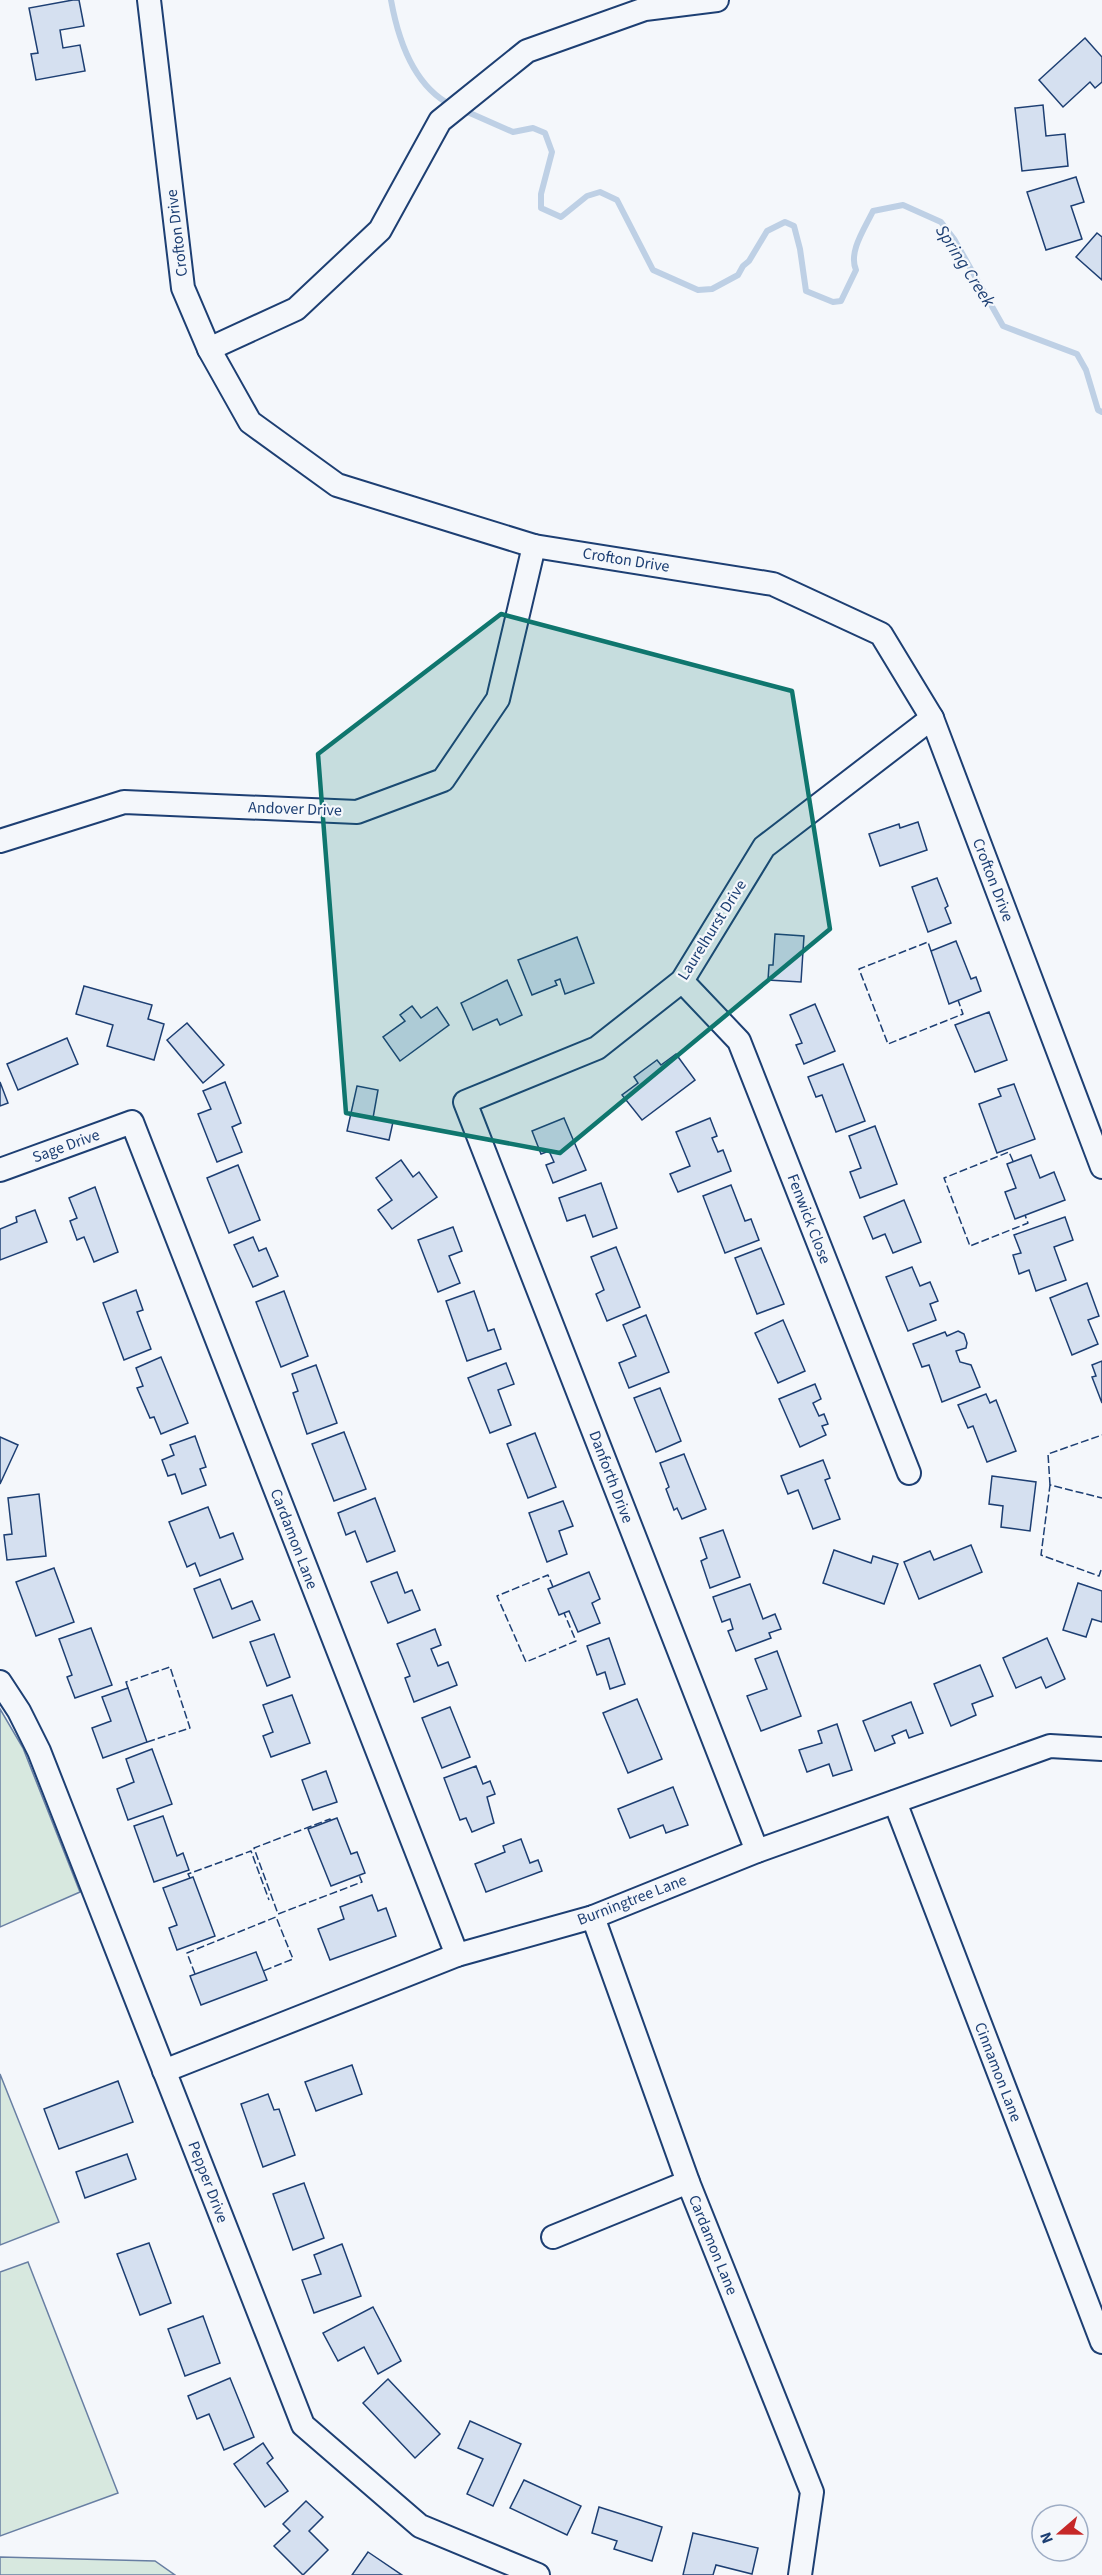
<svg xmlns="http://www.w3.org/2000/svg" width="1102" height="2575" font-family="'Source Sans 3',sans-serif">
<style>
.green{fill:#d7e8df;stroke:#687fa3;stroke-width:1.5}
.lines{fill:none;stroke-linecap:round;stroke-linejoin:round}
.stream{stroke:#bed0e5;stroke-width:6}
.building{fill:#d5e0f0;stroke:#1d3f73;stroke-width:1.5}
.minor-casing{stroke:#1d3f73;stroke-width:26}
.minor{stroke:#f4f7fb;stroke-width:22}
.fence{stroke:#1d3f73;stroke-width:1.5;stroke-dasharray:8 3;stroke-linecap:butt}
.marked{fill:#0f766e;fill-opacity:0.2;stroke:#0f766e;stroke-width:4.5;stroke-linejoin:round}
.labels{text-anchor:middle;dominant-baseline:central;stroke-width:4.5;stroke-linejoin:round;paint-order:stroke}
.street-label{font-size:16px;fill:#1d3f73;stroke:#f4f7fb}
.water-label{font-size:18px;font-style:italic;fill:#1d3f73;stroke:#f4f7fb}
</style>
<rect width="100%" height="100%" fill="#f4f7fb"/>
<!-- green -->
<g class="green">
<path d="M0 1709 23 1748 80 1892 0 1927Z"/>
<path d="M0 2074 59 2222 0 2245Z"/>
<path d="M28 2262 118 2493 0 2536V2272Z"/>
<path d="M0 2557 155 2561 175 2575H0Z"/>
</g>
<g class="lines">
<!-- stream -->
<g class="stream">
<path d="M391 0C398 39 414 86 451 105"/>
<path d="M463 110 513 132 533 128 545 133 552 152 541 194V208L561 217 587 196 600 192 617 200 653 270 698 290 712 289 738 275 743 266 749 261 767 231 785 222 794 226 800 249 806 291 833 302 841 301 856 270C848 252 865 228 873 211L903 205 941 222 954 239 1003 326 1077 354 1086 370 1098 410 1102 412"/>
</g>
</g>
<!-- building -->
<g class="building">
<path d="M73 0H79L84 26 60 30 63 48 80 45 85 71 36 80 31 54 38 53 29 8Z"/>
<path d="M1085 38 1102 57V82L1095 88 1090 82 1063 107 1039 80Z"/>
<path d="M1043 105 1046 136 1065 134 1068 166 1022 171 1015 108Z"/>
<path d="M1076 177 1084 202 1071 206 1082 239 1046 250 1027 192Z"/>
<path d="M1097 233 1102 237V280L1076 257Z"/>
<path d="M918 822 927 850 880 866 869 834 899 824 900 828Z"/>
<path d="M937 878 948 906 945 908 951 923 928 932 912 887Z"/>
<path d="M775 934 804 936 801 982 768 980 769 965H773Z"/>
<path d="M577 937 594 983 565 994 560 979 555 981 557 985 532 995 518 960Z"/>
<path d="M956 941 971 979 976 977 981 991 949 1004 931 951Z"/>
<path d="M507 980 522 1015 500 1025 497 1019 473 1030 461 1003Z"/>
<path d="M84 986 152 1005 148 1019 164 1024 154 1060 107 1046 113 1025 76 1014Z"/>
<path d="M815 1004 835 1051 804 1064 796 1045 802 1043 790 1015Z"/>
<path d="M412 1006 421 1018 437 1007 449 1025 400 1061 383 1037 405 1021 400 1015Z"/>
<path d="M989 1012 1007 1060 975 1072 955 1025Z"/>
<path d="M187 1023 224 1065 203 1083 167 1040Z"/>
<path d="M67 1038 78 1064 18 1090 7 1064Z"/>
<path d="M676 1054 695 1080 642 1120 622 1095 638 1083 634 1077 657 1060 661 1065Z"/>
<path d="M843 1064 865 1121 836 1132 822 1095 816 1097 808 1077Z"/>
<path d="M0 1082 8 1103 0 1106Z"/>
<path d="M225 1082 241 1123 232 1127 242 1152 217 1162 198 1114 211 1109 203 1091Z"/>
<path d="M1014 1084 1035 1139 997 1153 979 1104 1001 1096 998 1089Z"/>
<path d="M357 1086 378 1090 373 1118 393 1122 389 1140 347 1131Z"/>
<path d="M564 1118 586 1170 553 1183 546 1165 554 1162 549 1151 541 1154 532 1131Z"/>
<path d="M710 1118 717 1136 712 1138 718 1152 723 1150 731 1171 678 1192 670 1174 690 1166 676 1132Z"/>
<path d="M875 1126 897 1184 860 1198 850 1172 861 1168 849 1136Z"/>
<path d="M1031 1155 1040 1178 1054 1172 1065 1200 1015 1219 1005 1192 1016 1188 1007 1164Z"/>
<path d="M401 1160 413 1177 419 1172 437 1197 392 1229 378 1210 392 1200 376 1178Z"/>
<path d="M238 1165 260 1220 229 1233 207 1178Z"/>
<path d="M601 1183 617 1228 593 1237 585 1215 567 1221 559 1198Z"/>
<path d="M731 1185 745 1221 751 1219 759 1240 725 1253 703 1196Z"/>
<path d="M95 1187 118 1252 94 1262 84 1237 77 1240 70 1221 77 1218 69 1198Z"/>
<path d="M904 1200 921 1242 893 1253 885 1234 873 1239 864 1217Z"/>
<path d="M35 1210 47 1242 0 1260V1229L17 1222 16 1217Z"/>
<path d="M1065 1217 1073 1240 1054 1247 1066 1280 1036 1291 1029 1270 1019 1274 1013 1255 1021 1253 1014 1235Z"/>
<path d="M453 1227 462 1251 449 1256 460 1283 438 1292 418 1240Z"/>
<path d="M253 1237 259 1251 266 1248 278 1276 253 1287 234 1245Z"/>
<path d="M616 1247 640 1307 607 1321 596 1294 604 1290 591 1257Z"/>
<path d="M761 1248 784 1304 757 1314 735 1258Z"/>
<path d="M912 1267 920 1286 930 1282 938 1301 930 1304 936 1320 908 1331 886 1277Z"/>
<path d="M1087 1283 1099 1316 1088 1320 1098 1344 1072 1355 1050 1298Z"/>
<path d="M136 1290 143 1310 137 1312 151 1349 124 1360 103 1303Z"/>
<path d="M284 1291 308 1356 281 1367 256 1302Z"/>
<path d="M474 1291 488 1331 494 1329 501 1349 467 1361 446 1301Z"/>
<path d="M646 1315 669 1372 629 1388 619 1363 636 1356 623 1325Z"/>
<path d="M783 1320 805 1371 778 1383 755 1333Z"/>
<path d="M958 1331 964 1334 967 1343 966 1348 956 1351 960 1362 971 1365 980 1387 942 1402 929 1365 922 1367 913 1344 945 1332 947 1336Z"/>
<path d="M161 1357 188 1423 161 1434 154 1417 150 1418 137 1388 143 1386 136 1368Z"/>
<path d="M1102 1361V1403L1092 1377 1096 1376 1092 1365Z"/>
<path d="M506 1363 514 1384 498 1390 511 1425 490 1433 468 1378Z"/>
<path d="M316 1365 337 1423 307 1434 293 1393 298 1391 292 1374Z"/>
<path d="M815 1384 821 1399 813 1403 819 1416 824 1414 828 1424 822 1426 826 1435 800 1447 779 1399Z"/>
<path d="M660 1388 681 1441 656 1452 634 1398Z"/>
<path d="M986 1394 990 1403 996 1400 1016 1451 987 1462 973 1426 968 1428 958 1405Z"/>
<path d="M344 1432 366 1489 334 1501 312 1444Z"/>
<path d="M535 1433 556 1487 528 1498 507 1444Z"/>
<path d="M195 1436 206 1467 200 1469 206 1485 182 1494 175 1474 168 1476 162 1460 174 1455 170 1445Z"/>
<path d="M0 1437 18 1445 0 1484Z"/>
<path d="M684 1454 706 1509 682 1519 677 1508 674 1510 666 1489 669 1487 660 1463Z"/>
<path d="M823 1460 830 1478 825 1480 840 1519 813 1529 798 1490 788 1494 781 1476Z"/>
<path d="M992 1476 1036 1482 1030 1531 1001 1527 1003 1506 989 1504Z"/>
<path d="M39 1494 46 1556 7 1560 4 1535 12 1534 8 1498Z"/>
<path d="M375 1498 395 1551 367 1562 355 1531 346 1535 338 1513Z"/>
<path d="M563 1501 573 1526 559 1531 567 1554 547 1562 529 1513Z"/>
<path d="M208 1507 220 1538 233 1533 243 1559 200 1576 195 1563 187 1567 169 1522Z"/>
<path d="M723 1530 740 1577 710 1588 701 1561 707 1558 700 1538Z"/>
<path d="M971 1545 982 1572 919 1599 904 1562 930 1551 934 1560Z"/>
<path d="M834 1550 871 1563 873 1556 898 1564 884 1604 823 1583Z"/>
<path d="M54 1568 74 1622 36 1636 16 1582Z"/>
<path d="M397 1572 405 1593 412 1590 420 1610 388 1623 371 1582Z"/>
<path d="M589 1572 600 1599 592 1603 600 1623 578 1632 569 1611 559 1615 548 1589Z"/>
<path d="M220 1579 232 1609 252 1601 260 1620 213 1638 194 1589Z"/>
<path d="M1078 1583 1102 1591V1622L1092 1619 1086 1637 1063 1630Z"/>
<path d="M750 1584 763 1619 775 1614 781 1629 769 1633 771 1638 736 1651 728 1631 733 1629 730 1619 722 1622 713 1597Z"/>
<path d="M91 1628 112 1685 75 1698 67 1677 72 1675 59 1639Z"/>
<path d="M435 1629 441 1645 431 1649 438 1666 448 1662 457 1685 414 1702 405 1678 410 1676 397 1644Z"/>
<path d="M274 1634 290 1677 267 1686 250 1642Z"/>
<path d="M609 1638 625 1684 610 1689 605 1672 597 1675 587 1646Z"/>
<path d="M1047 1638 1065 1679 1046 1688 1041 1677 1016 1688 1003 1658Z"/>
<path d="M777 1651 801 1716 761 1731 747 1696 767 1689 755 1659Z"/>
<path d="M980 1665 993 1696 972 1704 976 1715 951 1726 934 1684Z"/>
<path d="M128 1688 147 1742 103 1758 92 1728 111 1721 102 1697Z"/>
<path d="M292 1695 310 1743 271 1757 263 1736 273 1732 263 1705Z"/>
<path d="M637 1699 662 1759 628 1773 603 1713Z"/>
<path d="M911 1702 923 1733 909 1738 906 1730 892 1736 895 1743 875 1751 863 1721Z"/>
<path d="M450 1707 470 1757 442 1768 422 1718Z"/>
<path d="M837 1724 852 1770 833 1776 829 1764 807 1772 799 1750 822 1743 818 1731Z"/>
<path d="M152 1749 172 1804 128 1820 117 1789 134 1782 126 1759Z"/>
<path d="M476 1766 483 1784 490 1781 495 1794 487 1797 494 1823 472 1832 466 1818 460 1820 444 1778Z"/>
<path d="M326 1771 337 1802 313 1810 302 1780Z"/>
<path d="M673 1787 688 1825 666 1833 663 1825 630 1838 618 1809Z"/>
<path d="M163 1816 177 1856 183 1853 189 1870 154 1882 134 1826Z"/>
<path d="M337 1818 351 1854 357 1852 365 1873 331 1886 308 1829Z"/>
<path d="M521 1839 530 1863 538 1860 542 1871 486 1892 475 1864 505 1852 503 1846Z"/>
<path d="M193 1877 215 1936 177 1950 169 1928 177 1925 163 1888Z"/>
<path d="M372 1895 378 1911 386 1908 396 1936 330 1960 318 1929 344 1919 340 1907Z"/>
<path d="M256 1952 267 1980 201 2005 190 1976Z"/>
<path d="M352 2065 362 2094 316 2111 305 2082Z"/>
<path d="M118 2081 133 2122 59 2149 44 2109Z"/>
<path d="M268 2094 274 2110 279 2109 295 2155 263 2167 241 2104Z"/>
<path d="M127 2154 136 2179 85 2198 76 2172Z"/>
<path d="M304 2183 324 2238 293 2250 273 2194Z"/>
<path d="M149 2243 171 2303 140 2315 117 2254Z"/>
<path d="M342 2244 361 2296 314 2313 302 2280 321 2274 314 2255Z"/>
<path d="M373 2307 401 2361 378 2374 364 2347 338 2361 323 2333Z"/>
<path d="M203 2316 220 2363 185 2376 168 2329Z"/>
<path d="M230 2378 254 2437 224 2450 209 2414 197 2419 188 2396Z"/>
<path d="M388 2379 440 2434 415 2458 363 2403Z"/>
<path d="M470 2421 521 2444 493 2506 467 2494 483 2459 458 2448Z"/>
<path d="M263 2443 273 2458 267 2463 288 2491 265 2507 234 2464Z"/>
<path d="M524 2480 581 2506 567 2535 510 2508Z"/>
<path d="M306 2501 323 2517 309 2531 328 2550 303 2575 274 2546 290 2531 283 2524Z"/>
<path d="M599 2507 662 2527 652 2561 614 2549 617 2541 592 2533Z"/>
<path d="M693 2533 758 2548 752 2574 716 2565 713 2575H683Z"/>
<path d="M368 2552 402 2575H352Z"/>
</g>
<g class="lines">
<!-- minor casing -->
<g class="minor-casing">
<g id="minor">
<path d="M149 0 183 288 209 349 250 422 337 485 534 546 773 584 881 634 932 718 1102 1167"/>
<path d="M209 349 296 309 380 230 440 121 527 51 645 9 717 0"/>
<path d="M0 841 124 802 357 812 443 780 498 699 534 546"/>
<path d="M682 981 739 1041 909 1473"/>
<path d="M0 1170 132 1122 457 1955"/>
<path d="M0 1682 19 1711 39 1751 303 2425 420 2526 538 2575"/>
<path d="M895 1802 1102 2342"/>
<path d="M757 1851 465 1102 597 1048 682 981 764 847 932 718"/>
<path d="M593 1917 688 2182 812 2492 800 2575"/>
<path d="M164 2071 457 1955 593 1917 757 1851 1050 1746 1102 1749"/>
<path d="M553 2237 688 2182"/>
</g>
</g>
<!-- minor -->
<use href="#minor" class="minor"/>
<!-- fence -->
<g class="fence">
<path d="M931 951 928 942 859 969 888 1044 963 1014 958 1000"/>
<path d="M1013 1161 1009 1152 944 1178 970 1246 1028 1223 1025 1215"/>
<path d="M1050 1485 1048 1454 1102 1435"/>
<path d="M1101 1570 1099 1576 1041 1555 1050 1485 1102 1498"/>
<path d="M553 1587 548 1575 497 1596 526 1662 576 1641 564 1613"/>
<path d="M128 1688 126 1682 170 1667 190 1728 147 1742"/>
<path d="M331 1821 330 1819 254 1848 278 1914 362 1882 359 1875"/>
<path d="M190 1878 188 1874 251 1851 269 1900"/>
<path d="M195 1974 187 1953 276 1917 293 1959 263 1971"/>
</g>
</g>
<!-- marked area -->
<path class="marked" d="M501 614 792 691 830 929 560 1153 346 1113 318 754Z"/>
<g class="labels">
<!-- street labels -->
<g class="street-label">
<text transform="translate(177 233) rotate(-97)">Crofton Drive</text>
<text transform="translate(626 560) rotate(9)">Crofton Drive</text>
<text transform="translate(295 809) rotate(2)">Andover Drive</text>
<text transform="translate(993 880) rotate(69)">Crofton Drive</text>
<text transform="translate(712 930) rotate(-58)">Laurelhurst Drive</text>
<text transform="translate(66 1146) rotate(-20)">Sage Drive</text>
<text transform="translate(809 1219) rotate(69)">Fenwick Close</text>
<text transform="translate(611 1477) rotate(69)">Danforth Drive</text>
<text transform="translate(294 1539) rotate(69)">Cardamon Lane</text>
<text transform="translate(632 1900) rotate(-21)">Burningtree Lane</text>
<text transform="translate(998 2072) rotate(69)">Cinnamon Lane</text>
<text transform="translate(208 2182) rotate(69)">Pepper Drive</text>
<text transform="translate(713 2245) rotate(68)">Cardamon Lane</text>
</g>
<!-- water labels -->
<g class="water-label">
<text transform="translate(965 266) rotate(57)">Spring Creek</text>
</g>
</g>
<!-- north arrow -->
<g transform="translate(1060 2533) rotate(250)"><circle r="28" fill="#f4f7fb" stroke="#9eadc5" stroke-width="1.5"/>
<path d="M0-4.5L10 22L0 15L-10 22Z" fill="#c62828"/>
<text y="-9" font-size="16" font-weight="bold" text-anchor="middle" fill="#1d3f73">N</text>
</g>
</svg>
